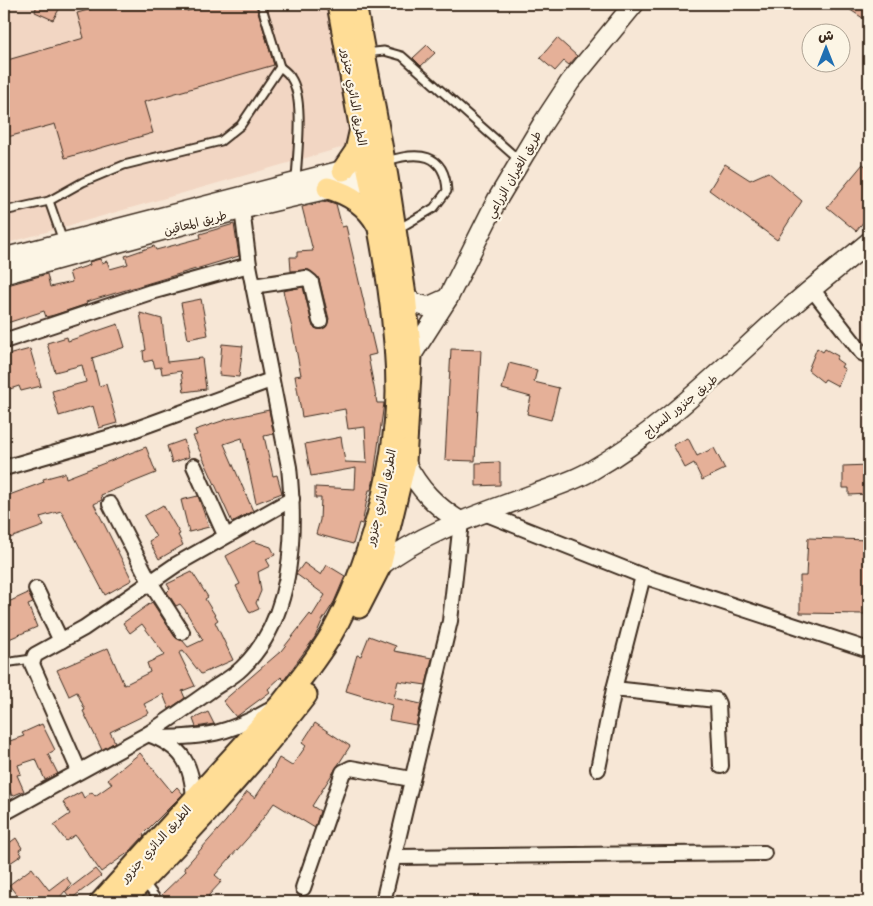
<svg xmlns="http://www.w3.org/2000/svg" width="873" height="906" font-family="'Playpen Sans','Playpen Sans Arabic',sans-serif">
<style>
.built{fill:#f2d6c3}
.building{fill:#e5b098;stroke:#3b2a1e}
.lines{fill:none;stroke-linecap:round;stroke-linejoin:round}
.lane-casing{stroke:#3b2a1e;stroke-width:11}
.street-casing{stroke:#3b2a1e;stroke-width:18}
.secondary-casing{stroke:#3b2a1e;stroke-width:22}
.primary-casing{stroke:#3b2a1e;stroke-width:25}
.lane{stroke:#fcf5e5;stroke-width:7}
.street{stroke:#fcf5e5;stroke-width:14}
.secondary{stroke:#fcf5e5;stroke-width:19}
.primary{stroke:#ffdd96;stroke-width:21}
.labels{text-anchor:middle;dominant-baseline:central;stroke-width:4.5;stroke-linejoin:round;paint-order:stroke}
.street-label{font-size:12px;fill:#3b2a1e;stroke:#fcf5e5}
</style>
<rect width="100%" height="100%" fill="#f7e7d6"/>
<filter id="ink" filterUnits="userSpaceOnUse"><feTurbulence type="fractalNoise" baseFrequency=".02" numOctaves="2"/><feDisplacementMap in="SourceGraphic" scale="10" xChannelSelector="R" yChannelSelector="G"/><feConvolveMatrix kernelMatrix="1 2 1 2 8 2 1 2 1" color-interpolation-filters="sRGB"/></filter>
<g filter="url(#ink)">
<!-- built -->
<path class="built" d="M4 4H330L351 145 4 244Z"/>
<!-- building -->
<g class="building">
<path d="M37 4H62L53 20 35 12Z"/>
<path d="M110 4H187V11L213 4H256L274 65 144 102 153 133 65 158 55 124 4 138V61L84 38 77 13Z"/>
<path d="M841 4H869V22Z"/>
<path d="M557 38 577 56 569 65 564 61 555 71 540 58Z"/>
<path d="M427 45 435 53 421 66 413 58Z"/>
<path d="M725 164 750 180 768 172 802 201 777 240 709 190Z"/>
<path d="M863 164 869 169V215L856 231 827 207Z"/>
<path d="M327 201 336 204 342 227 346 226 376 354 368 356 377 403H384L373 483 371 490H369L362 524 359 523 353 544 316 534 320 520 321 498H315V487L355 489 356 468 311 476 305 444 341 437 345 462 367 463 365 427 348 429 345 409 302 417 295 376 301 375 292 328 283 291 303 287 313 327 318 329 326 327 329 319 319 279 309 270 291 271 290 257H297V252L313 251 302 207Z"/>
<path d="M234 224 239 256 86 302 87 304 54 315 46 317 44 311 4 324V286L47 274 50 287 72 282 69 272 90 265 89 262 100 259 102 263 107 261 110 269 128 264 125 256 154 246 156 250 201 238 200 234Z"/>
<path d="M201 299 208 335 188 339 181 303Z"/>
<path d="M140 313 162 319 167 362 202 358 206 389 184 392 181 371 162 374 161 367 155 368 153 360 144 362 143 351 146 350Z"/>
<path d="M118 324 125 347 92 358 99 386 106 384 117 423 99 428 93 406 59 416 52 391 86 382 82 365 55 372 47 343 67 337 68 341Z"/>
<path d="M222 344 243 346 239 377 219 375Z"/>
<path d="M817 348 823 352 825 349 838 356 836 359 843 364 841 367 845 369 838 386 825 379 823 382 808 370Z"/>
<path d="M30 349 41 386 21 391 19 386 4 391V356Z"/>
<path d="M451 349 481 350 475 461 445 460Z"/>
<path d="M509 363 537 370 534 382 559 388 551 420 527 414 531 397 502 389Z"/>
<path d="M269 410 274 434 264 436 273 476 277 475 282 493 256 503 242 438 224 444 253 511 232 522 193 436 197 435 195 430 228 419Z"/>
<path d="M688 438 697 456 714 448 725 469 702 480 694 463 685 468 673 445Z"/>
<path d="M184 440 189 457 172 463 167 446Z"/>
<path d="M146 447 156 473 101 495 102 500 94 504 132 580 105 595 61 511 40 517 44 526 10 538 4 521V497L44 482 43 479 65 473 66 478Z"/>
<path d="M500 462V485L476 486V463Z"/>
<path d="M869 465V494L849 495V488H843V466Z"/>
<path d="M198 496 209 527 189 532 181 500Z"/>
<path d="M163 505 180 534 178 535 183 545 159 559 149 541 156 537 144 516Z"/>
<path d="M808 538 869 540V583H865V614L800 613V576H806Z"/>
<path d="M253 541 271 547 275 555 266 559 270 566 258 572 261 591 256 603 259 609 250 613 236 586 240 584 226 556Z"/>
<path d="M304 563 321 575 327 565 345 576 334 602 322 621 315 637 284 680 281 677 268 689 270 692 236 717 223 701 281 651 310 614 312 616 325 595 296 574Z"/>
<path d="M192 572 208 597 205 599 218 620 215 622 233 660 201 674 183 651 179 653 195 686 182 691 185 698 169 709 163 694 144 704 149 713 110 732 115 742 102 750 83 711 85 710 77 692 69 696 57 670 108 648 124 685 150 672 147 663 165 655 142 624 130 633 123 623 152 602 175 637 183 641 188 647 203 640 185 610 180 604 176 606 167 592 170 589 167 584Z"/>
<path d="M28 593 33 603 28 605 37 627 9 639 4 628V604Z"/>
<path d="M369 636 396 646 394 651 432 658 426 685 398 681 394 698 421 704 416 725 389 720 392 705 346 691 357 655 361 656Z"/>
<path d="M208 712 214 724 196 727 193 719Z"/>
<path d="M315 723 350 746 312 806 320 811 315 828 274 803 253 832 215 875 222 881 208 896 214 902H169L162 894 186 871 184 868 226 821 247 792 255 798 269 777 279 758 292 766 306 746 302 743Z"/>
<path d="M42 724 55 750 48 754 58 774 45 780 36 759 18 765 21 774 17 775 24 791 12 796 4 774V743L24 736 22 733Z"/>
<path d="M140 753 172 792 177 787 183 794 143 834 144 836 129 852 101 872 75 835 66 841 54 825 70 814 63 802 81 792 84 798 92 792 95 796 112 784 108 779Z"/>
<path d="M16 838 22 848 19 850 22 855 4 867V847Z"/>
<path d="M32 868 49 890 66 877 71 884 66 891 95 869 101 876 71 899 65 891 56 902H22L9 885Z"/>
</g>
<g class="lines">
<!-- lane casing -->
<g class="lane-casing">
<g id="lane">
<path d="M365 53 384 51 402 56 519 160"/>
<path d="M280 67C284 70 289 74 291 78 305 99 297 155 296 180"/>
<path d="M387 161C418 151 445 152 447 191L434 208 398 229"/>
<path d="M49 201 83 182 124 165 221 141 241 125 280 67 261 4"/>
<path d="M4 211 49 201 63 241"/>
<path d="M4 215V224"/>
<path d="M4 663 32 659"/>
<path d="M145 883 159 902"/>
</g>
</g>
<!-- street casing -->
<g class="street-casing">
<g id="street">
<path d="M253 286 306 278 311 282 320 321"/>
<path d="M812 289 862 353 869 356"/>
<path d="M4 341 151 292 249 265"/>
<path d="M194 466 225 535"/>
<path d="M4 468 128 432 271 380"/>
<path d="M110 504 150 582 182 632"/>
<path d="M484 513 643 576 869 650"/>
<path d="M36 589 61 641"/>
<path d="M614 689 716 700 718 704 721 766"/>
<path d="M148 734C170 719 192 704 214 688 223 682 234 676 242 668 294 618 296 534 289 467L249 265 242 209"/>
<path d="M160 738C205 737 228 734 268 711"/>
<path d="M598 769 614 689 643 576"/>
<path d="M79 771 32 664 35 655 84 628 177 564 292 499"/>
<path d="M4 813 148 734C183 747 192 764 194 799"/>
<path d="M394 857 764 853"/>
<path d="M303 888 343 772 351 768 411 779"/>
<path d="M383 902 450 621 461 522"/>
</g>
</g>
<!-- secondary casing -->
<g class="secondary-casing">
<g id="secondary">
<path d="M4 258 356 167"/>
<path d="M4 274C130 240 256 201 385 178"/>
<path d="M405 295 414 303 428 307 448 298"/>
<path d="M411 356 448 298 497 200 543 123 570 82 634 4"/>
<path d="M405 462C419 489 435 506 461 522"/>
<path d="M380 566C426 530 482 514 537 493 554 487 573 481 589 472 666 428 727 363 793 305 818 283 844 263 869 242"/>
</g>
</g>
<!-- primary casing -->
<g class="primary-casing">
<g id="primary">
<path d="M355 4 387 177 405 295 411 356 405 462 380 566 359 607"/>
<path d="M343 170 356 151 360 133"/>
<path d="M328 188C349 194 366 204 377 224"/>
<path d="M101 902 282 703C299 681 317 659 331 635 368 570 396 468 397 392 397 315 381 239 367 164 357 111 348 57 338 4"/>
<path d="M122 902C186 836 250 768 306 695"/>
</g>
</g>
<!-- lane -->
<use href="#lane" class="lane"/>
<!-- street -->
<use href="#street" class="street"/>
<!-- secondary -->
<use href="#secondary" class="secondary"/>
<!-- primary -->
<use href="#primary" class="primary"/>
</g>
</g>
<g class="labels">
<!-- street labels -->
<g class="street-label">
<text transform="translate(355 97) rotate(80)">الطريق الدائري جنزور</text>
<text transform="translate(513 174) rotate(-60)">طريق الغيران الزراعي</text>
<text transform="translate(195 222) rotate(-15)">طريق المعاقين</text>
<text transform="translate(680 405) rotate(-39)">طريق جنزور السراج</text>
<text transform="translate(380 497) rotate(-77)">الطريق الدائري جنزور</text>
<text transform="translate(155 843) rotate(-48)">الطريق الدائري جنزور</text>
</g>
</g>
<!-- margin -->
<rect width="873" height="906" fill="none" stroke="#fcf5e5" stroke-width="20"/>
<rect x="10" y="10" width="853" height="886" fill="none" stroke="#3b2a1e" stroke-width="2" filter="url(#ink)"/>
<!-- north arrow -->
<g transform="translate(826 48)"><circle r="24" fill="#fcf5e5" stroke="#afa495"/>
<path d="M0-4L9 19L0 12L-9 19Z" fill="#1f6fb2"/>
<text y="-8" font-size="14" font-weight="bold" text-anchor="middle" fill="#3b2a1e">ش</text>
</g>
</svg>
